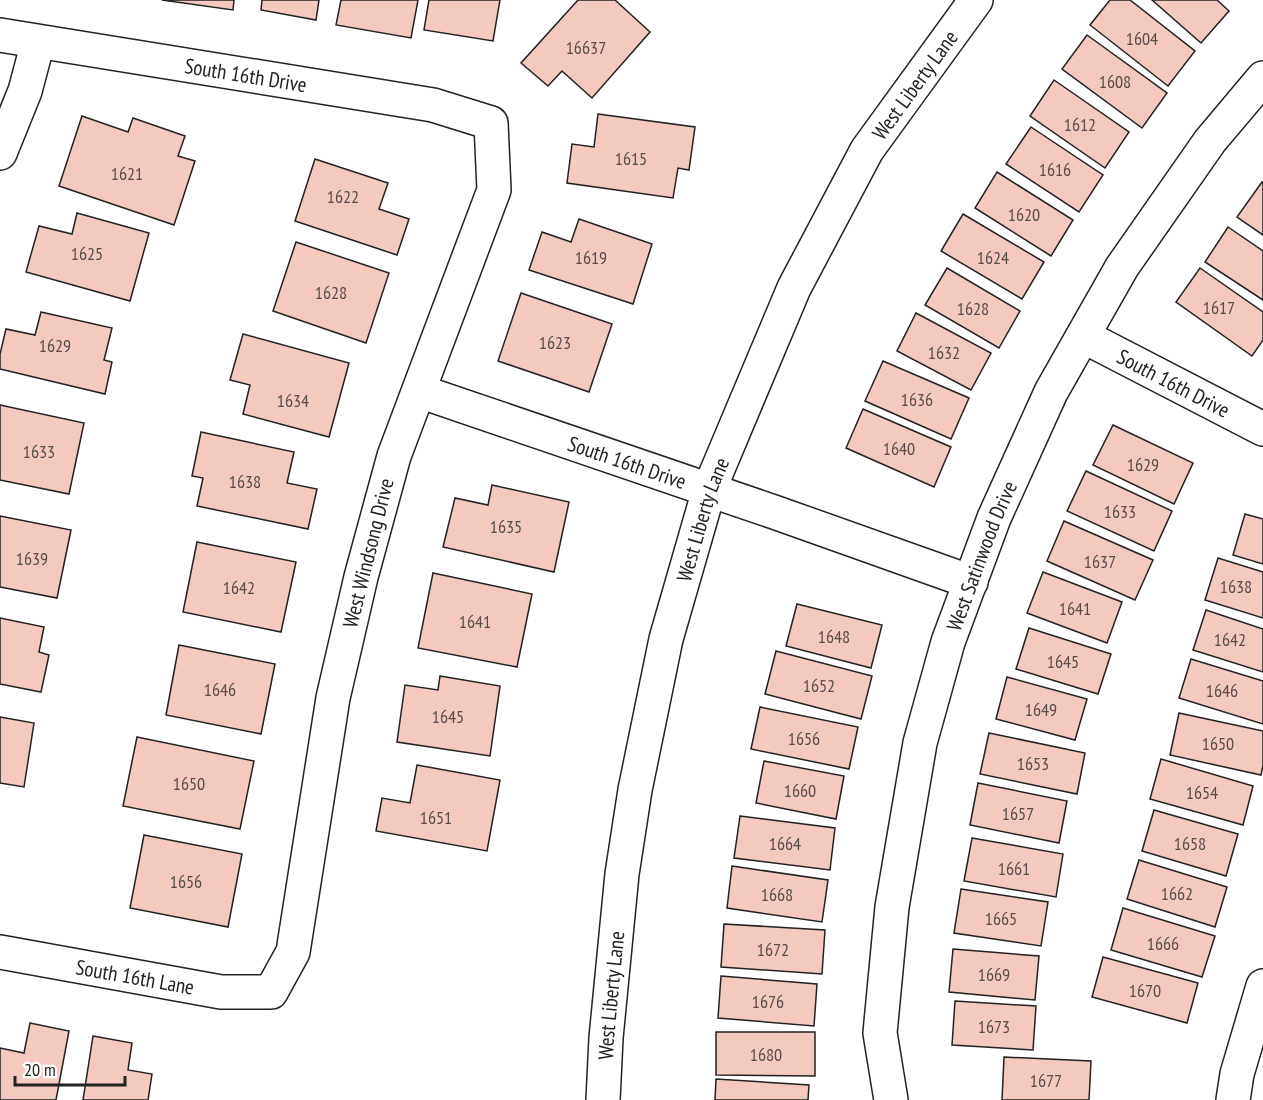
<svg xmlns="http://www.w3.org/2000/svg" width="1263" height="1100" font-family="'PT Sans Narrow',sans-serif">
<style>
.building{fill:#f3c9c0;stroke:#222;stroke-width:1.5}
.lines{fill:none;stroke-linecap:round;stroke-linejoin:round}
.minor-casing{stroke:#222;stroke-width:36}
.minor{stroke:#fff;stroke-width:33}
.labels{text-anchor:middle;dominant-baseline:central;stroke-width:4.5;stroke-linejoin:round;paint-order:stroke}
.number-label{font-size:18px;fill:#564c4a}
.street-label{font-size:21px;fill:#222;stroke:#fff}
</style>
<rect width="100%" height="100%" fill="#fff"/>
<!-- building -->
<g class="building">
<path d="M162 0H234L233 10Z"/>
<path d="M262 0H319L316 20 261 10Z"/>
<path d="M341 0H418L411 38 336 25Z"/>
<path d="M429 0H500L493 41 424 30Z"/>
<path d="M578 0H615L650 32 592 98 562 71 548 86 521 63Z"/>
<path d="M1110 0H1130L1195 51 1168 86 1090 25Z"/>
<path d="M1152 0H1217L1229 11 1201 43Z"/>
<path d="M1087 35 1167 93 1142 128 1062 69Z"/>
<path d="M1054 80 1129 132 1105 168 1030 116Z"/>
<path d="M598 114 695 127 689 170 678 168 673 198 567 183 572 144 594 147Z"/>
<path d="M82 116 128 132 133 118 185 136 178 156 195 161 174 225 59 186Z"/>
<path d="M1031 127 1103 175 1079 212 1006 164Z"/>
<path d="M315 159 388 183 379 209 409 219 397 255 295 221Z"/>
<path d="M997 172 1073 220 1051 256 975 208Z"/>
<path d="M1262 182 1263 183V235L1237 217Z"/>
<path d="M77 213 149 233 130 301 26 272 39 226 72 234Z"/>
<path d="M963 214 1044 262 1022 299 941 251Z"/>
<path d="M579 219 652 244 633 304 529 270 542 232 571 242Z"/>
<path d="M1228 227 1263 251V300L1205 262Z"/>
<path d="M296 242 389 273 366 343 273 311Z"/>
<path d="M947 268 1020 311 999 348 925 305Z"/>
<path d="M1200 268 1263 312V340L1252 356 1176 302Z"/>
<path d="M521 293 612 324 589 392 498 361Z"/>
<path d="M41 312 112 328 104 360 112 362 105 394 0 369V354L6 329 35 335Z"/>
<path d="M916 313 991 353 971 390 897 351Z"/>
<path d="M243 334 349 363 329 437 243 414 250 385 230 380Z"/>
<path d="M883 361 969 398 951 439 865 401Z"/>
<path d="M0 405 84 423 69 494 0 480Z"/>
<path d="M863 409 951 447 934 487 846 448Z"/>
<path d="M1113 425 1193 463 1174 504 1093 465Z"/>
<path d="M201 432 294 452 287 483 317 489 308 529 197 506 203 478 192 476Z"/>
<path d="M1086 471 1172 511 1154 551 1067 511Z"/>
<path d="M492 485 569 502 554 572 443 547 455 498 488 505Z"/>
<path d="M1245 514 1263 519V564L1233 555Z"/>
<path d="M0 516 71 530 57 598 0 587Z"/>
<path d="M1064 521 1153 560 1135 600 1047 561Z"/>
<path d="M197 542 296 562 281 632 183 612Z"/>
<path d="M1218 558 1263 572V618L1205 600Z"/>
<path d="M1043 572 1122 602 1107 643 1027 613Z"/>
<path d="M433 573 532 594 517 667 418 648Z"/>
<path d="M797 604 882 625 871 668 786 646Z"/>
<path d="M1206 610 1263 629V672L1193 650Z"/>
<path d="M0 618 44 627 39 652 49 655 41 692 0 684Z"/>
<path d="M1029 628 1111 654 1098 694 1016 669Z"/>
<path d="M179 645 275 664 261 734 166 715Z"/>
<path d="M776 651 872 676 861 719 765 694Z"/>
<path d="M1191 659 1263 681V724L1179 698Z"/>
<path d="M440 676 500 686 490 756 397 742 405 685 438 690Z"/>
<path d="M1007 677 1087 699 1075 740 996 719Z"/>
<path d="M760 707 858 727 849 769 751 749Z"/>
<path d="M1179 713 1263 731V765L1261 775 1170 755Z"/>
<path d="M0 717 34 723 24 787 0 783Z"/>
<path d="M989 733 1085 753 1077 794 980 774Z"/>
<path d="M137 737 254 761 240 829 123 806Z"/>
<path d="M1161 759 1253 786 1243 825 1150 799Z"/>
<path d="M764 761 844 776 836 819 756 803Z"/>
<path d="M417 765 500 780 487 851 376 831 382 798 410 803Z"/>
<path d="M978 783 1067 801 1059 843 970 825Z"/>
<path d="M1154 810 1238 834 1226 876 1142 851Z"/>
<path d="M740 816 835 828 830 870 734 858Z"/>
<path d="M144 835 242 854 228 927 130 908Z"/>
<path d="M972 838 1063 854 1056 897 964 881Z"/>
<path d="M1139 860 1227 887 1215 927 1127 899Z"/>
<path d="M732 866 828 880 822 922 727 908Z"/>
<path d="M961 889 1048 902 1041 946 954 933Z"/>
<path d="M1123 908 1215 936 1202 977 1111 950Z"/>
<path d="M724 924 825 930 822 974 721 967Z"/>
<path d="M953 949 1039 956 1035 1000 949 992Z"/>
<path d="M1103 957 1198 983 1187 1023 1092 997Z"/>
<path d="M721 976 817 984 814 1026 718 1018Z"/>
<path d="M955 1001 1036 1006 1033 1050 952 1045Z"/>
<path d="M30 1023 69 1031 56 1100H0V1048L24 1053Z"/>
<path d="M716 1032H815V1076L716 1075Z"/>
<path d="M93 1036 132 1043 128 1070 152 1074 148 1100H83Z"/>
<path d="M1004 1057 1091 1061 1089 1100H1002Z"/>
<path d="M716 1079 809 1085 808 1100H715Z"/>
</g>
<g class="lines">
<!-- minor casing -->
<g class="minor-casing">
<g id="minor">
<path id="s1" d="M0 35 433 105 491 123 494 190 394 456 361 577 333 698 293 952 271 992H221L0 952"/>
<path d="M0 153 25 91 38 42"/>
<path id="s2" d="M1083 336 1263 429"/>
<path id="s3" d="M419 391 774 512 971 582"/>
<path id="s4" d="M603 1100 606 1038 622 874 635 790 666 639 709 490 794 288 867 150 976 0"/>
<path id="s5" d="M891 1100 880 1033 892 907 920 743 948 642 994 518 1051 392 1122 267 1210 141 1263 78"/>
<path d="M1233 1100 1237 1074 1263 986"/>
</g>
</g>
<!-- minor -->
<use href="#minor" class="minor"/>
</g>
<g class="labels">
<!-- number labels -->
<g class="number-label">
<text x="1142" y="38">1604</text>
<text x="586" y="47">16637</text>
<text x="1115" y="81">1608</text>
<text x="1080" y="124">1612</text>
<text x="631" y="158">1615</text>
<text x="1055" y="169">1616</text>
<text x="127" y="173">1621</text>
<text x="343" y="196">1622</text>
<text x="1024" y="214">1620</text>
<text x="87" y="253">1625</text>
<text x="591" y="257">1619</text>
<text x="993" y="257">1624</text>
<text x="331" y="292">1628</text>
<text x="1219" y="307">1617</text>
<text x="973" y="308">1628</text>
<text x="555" y="342">1623</text>
<text x="55" y="345">1629</text>
<text x="944" y="352">1632</text>
<text x="917" y="399">1636</text>
<text x="293" y="400">1634</text>
<text x="899" y="448">1640</text>
<text x="39" y="451">1633</text>
<text x="1143" y="464">1629</text>
<text x="245" y="481">1638</text>
<text x="1120" y="511">1633</text>
<text x="506" y="526">1635</text>
<text x="32" y="558">1639</text>
<text x="1100" y="561">1637</text>
<text x="1236" y="586">1638</text>
<text x="239" y="587">1642</text>
<text x="1075" y="608">1641</text>
<text x="475" y="621">1641</text>
<text x="834" y="636">1648</text>
<text x="1230" y="639">1642</text>
<text x="1063" y="661">1645</text>
<text x="819" y="685">1652</text>
<text x="220" y="689">1646</text>
<text x="1222" y="690">1646</text>
<text x="1041" y="709">1649</text>
<text x="448" y="716">1645</text>
<text x="804" y="738">1656</text>
<text x="1218" y="743">1650</text>
<text x="1033" y="763">1653</text>
<text x="189" y="783">1650</text>
<text x="800" y="790">1660</text>
<text x="1202" y="792">1654</text>
<text x="1018" y="813">1657</text>
<text x="436" y="817">1651</text>
<text x="785" y="843">1664</text>
<text x="1190" y="843">1658</text>
<text x="1014" y="868">1661</text>
<text x="186" y="881">1656</text>
<text x="1177" y="893">1662</text>
<text x="777" y="894">1668</text>
<text x="1001" y="918">1665</text>
<text x="1163" y="943">1666</text>
<text x="773" y="949">1672</text>
<text x="994" y="974">1669</text>
<text x="1145" y="990">1670</text>
<text x="768" y="1001">1676</text>
<text x="994" y="1026">1673</text>
<text x="766" y="1054">1680</text>
<text x="1046" y="1080">1677</text>
</g>
<!-- street labels -->
<g class="street-label">
<text stroke="none"><textPath href="#s1" startOffset="249">South 16th Drive</textPath></text>
<text stroke="none"><textPath href="#s4" startOffset="1077">West Liberty Lane</textPath></text>
<text stroke="none"><textPath href="#s2" startOffset="102">South 16th Drive</textPath></text>
<text stroke="none"><textPath href="#s3" startOffset="220">South 16th Drive</textPath></text>
<text stroke="none"><textPath href="#s4" startOffset="591">West Liberty Lane</textPath></text>
<text transform="translate(368 553) rotate(-76)">West Windsong Drive</text>
<text stroke="none"><textPath href="#s5" startOffset="558">West Satinwood Drive</textPath></text>
<text transform="translate(135 977) rotate(10)">South 16th Lane</text>
<text stroke="none"><textPath href="#s4" startOffset="105">West Liberty Lane</textPath></text>
</g>
</g>
<!-- scale -->
<path d="M15 1076v9h110v-9" fill="none" stroke="#222222" stroke-width="3"/>
<text x="24" y="1076" font-size="18" fill="#222222" stroke="#ffffff" stroke-width="4.5" paint-order="stroke">20 m</text>
</svg>
